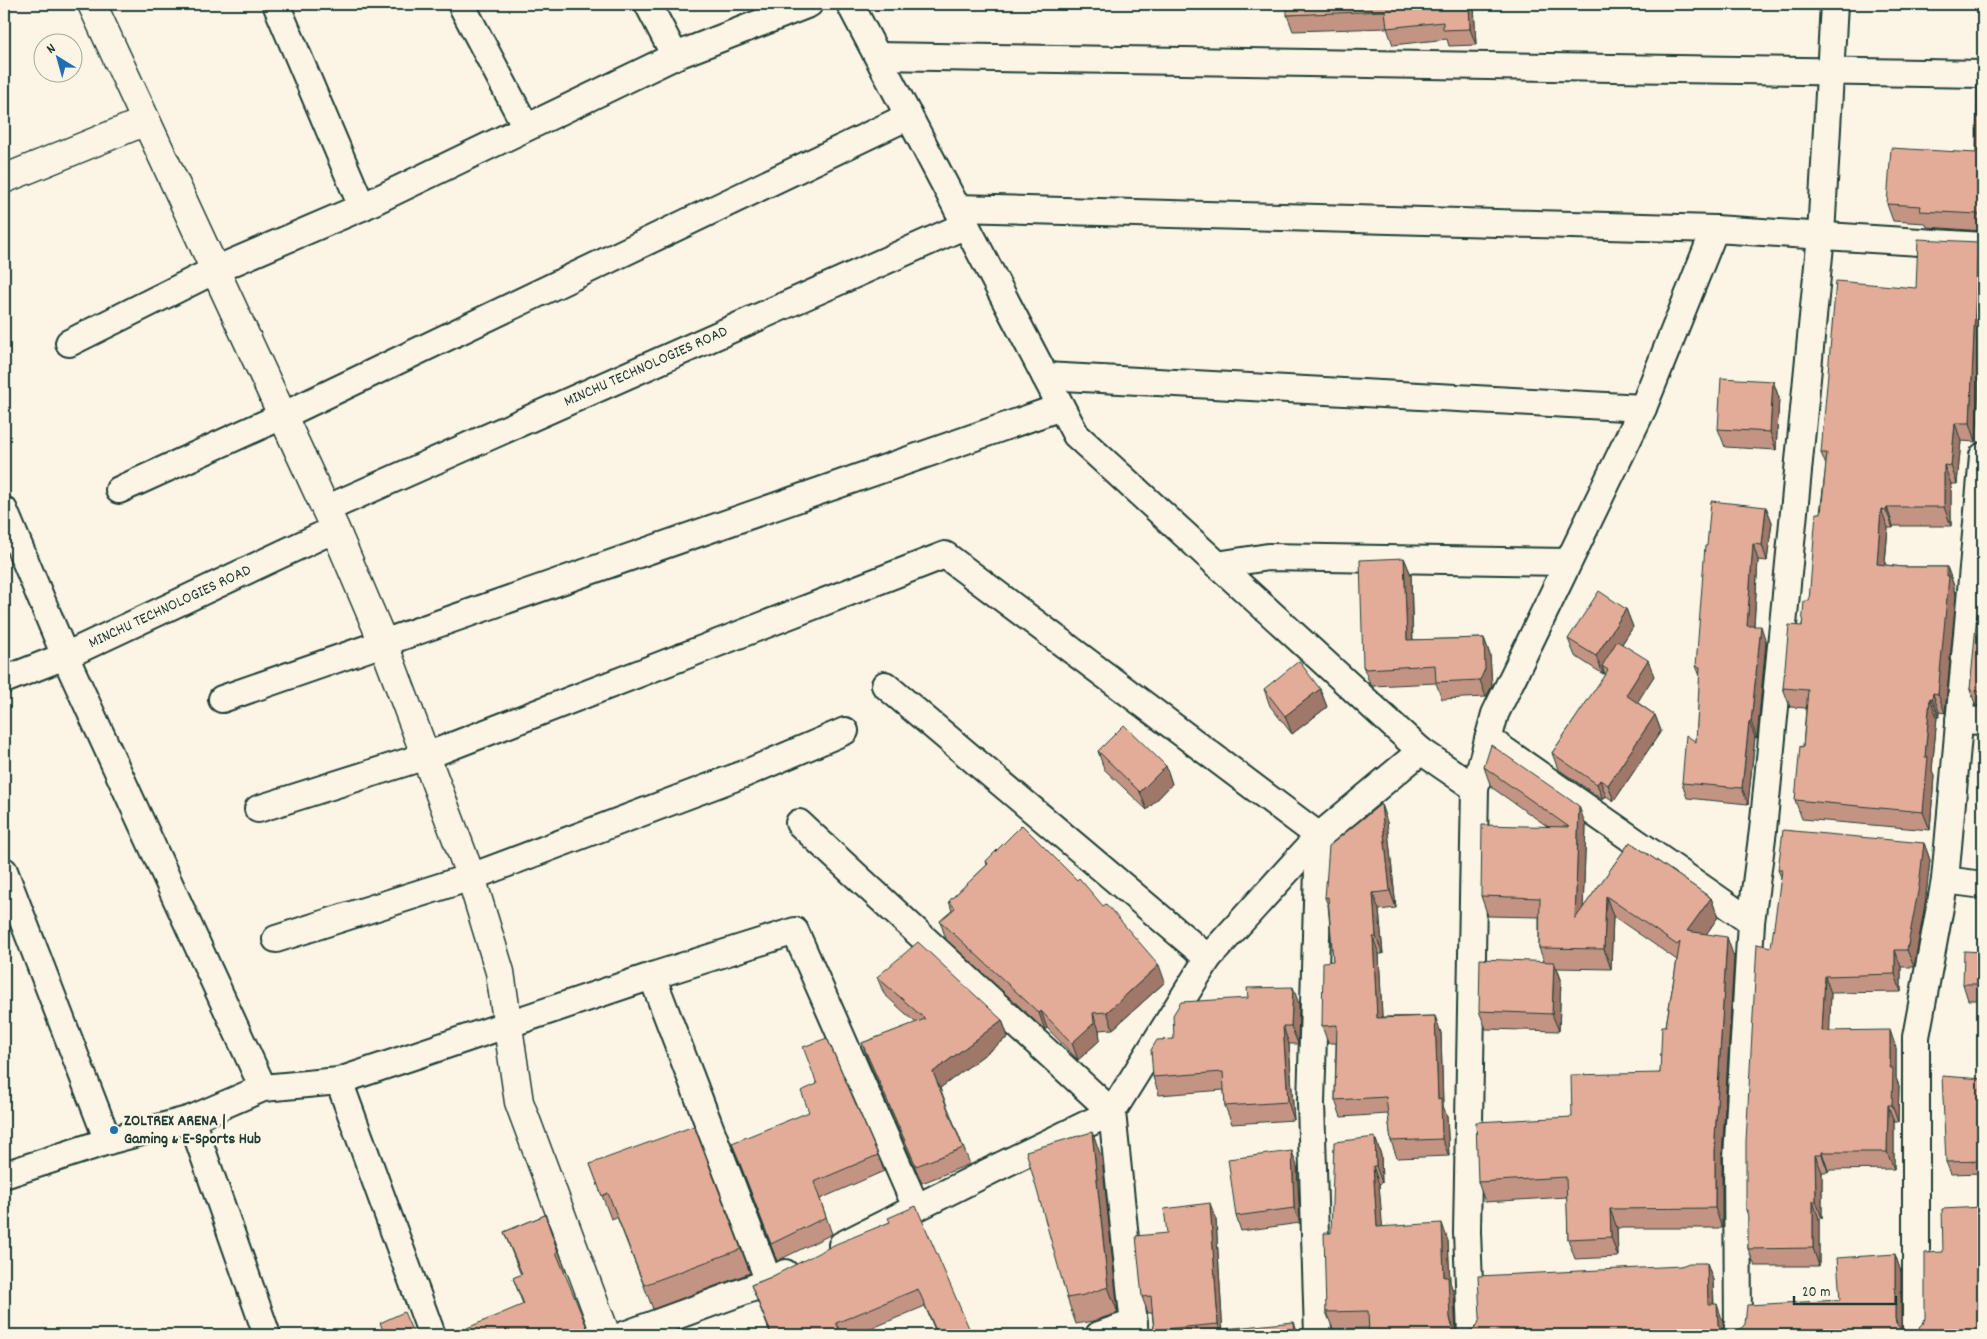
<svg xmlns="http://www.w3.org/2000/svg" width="1987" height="1339" font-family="Dekko,sans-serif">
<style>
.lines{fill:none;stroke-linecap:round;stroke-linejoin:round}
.minor-casing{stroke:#1f3d34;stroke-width:30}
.tertiary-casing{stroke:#1f3d34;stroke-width:31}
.minor{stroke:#fcf5e5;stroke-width:26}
.tertiary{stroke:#fcf5e5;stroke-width:28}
.wall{fill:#c39483;stroke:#1f3d34}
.shaded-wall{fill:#9f786a;stroke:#1f3d34}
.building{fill:#e3ac98;stroke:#1f3d34}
.poi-dot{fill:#1f6fb2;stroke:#fcf5e5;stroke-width:2}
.labels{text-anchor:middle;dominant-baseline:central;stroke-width:5;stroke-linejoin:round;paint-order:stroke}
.street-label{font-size:16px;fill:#1f3d34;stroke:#fcf5e5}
.poi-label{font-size:16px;font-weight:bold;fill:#1f3d34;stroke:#fcf5e5;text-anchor:start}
</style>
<rect width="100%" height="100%" fill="#fcf5e5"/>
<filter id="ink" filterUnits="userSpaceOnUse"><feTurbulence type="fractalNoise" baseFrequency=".02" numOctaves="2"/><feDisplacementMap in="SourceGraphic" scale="10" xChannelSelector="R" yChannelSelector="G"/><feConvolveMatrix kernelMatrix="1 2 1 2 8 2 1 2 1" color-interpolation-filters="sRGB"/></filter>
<g filter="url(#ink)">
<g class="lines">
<!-- minor casing -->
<g class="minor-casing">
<g id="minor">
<path d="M276 4 362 207"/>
<path d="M461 4 526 127"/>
<path d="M648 4 675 56"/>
<path d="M850 4 1076 435 1421 751 1475 788 1495 714 1643 408 1715 229 1983 246"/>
<path d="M878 56 1983 74"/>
<path d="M957 208 1715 229"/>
<path d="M69 343 215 270 362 207 675 56 809 4"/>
<path d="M1045 376 1643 408"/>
<path d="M119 490 282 416 909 116"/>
<path d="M326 509 966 225"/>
<path d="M4 510 65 656 263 1088"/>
<path d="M1217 565 1268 557 1568 562"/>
<path d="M4 680 65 656 335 529"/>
<path d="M885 685 1208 958"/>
<path d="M222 699 1061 407"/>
<path d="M1959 720 1983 721"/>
<path d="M1488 739 1751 922"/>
<path d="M258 809 426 756 945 555 1319 836 1421 751"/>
<path d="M799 823 1112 1112 1000 1166 842 1245"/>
<path d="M4 871 108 1141"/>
<path d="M1945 880 1983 885"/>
<path d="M276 939 471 877 744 774 845 731"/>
<path d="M652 976 795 931 916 1207"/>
<path d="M339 1081 432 1335"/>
<path d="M191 1119 267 1335"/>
<path d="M4 1175 108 1141 191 1119 263 1088 339 1081 652 976 769 1282"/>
<path d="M624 1335 769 1282 785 1273"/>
<path d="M1099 1335 1134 1323"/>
<path d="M1135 1335 1112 1112 1208 958 1319 836"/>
<path d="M1318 1335 1311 1103 1319 836"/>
<path d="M1471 1335 1467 1232 1475 788"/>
<path d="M1738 1335 1737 1158 1751 922 1763 830 1821 235 1834 4"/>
<path d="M1916 1335V1037L1945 880 1983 456"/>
</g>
</g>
<!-- tertiary casing -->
<g class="tertiary-casing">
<g id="tertiary">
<path d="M92 4 335 529 383 642 471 877 500 972 519 1102 606 1335"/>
<path d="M4 179 146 121"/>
</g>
</g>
<!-- minor -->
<use href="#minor" class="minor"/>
<!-- tertiary -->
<use href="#tertiary" class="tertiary"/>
</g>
<!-- wall -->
<g class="wall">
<path d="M1474 4 1476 45 1449 46 1447 39 1393 45 1387 28 1293 31 1287 15Z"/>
<path d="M1983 84V231L1927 227 1925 223 1893 221 1887 204 1976 153Z"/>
<path d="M1983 255V299L1976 442 1961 441 1957 484H1951V526H1893V528H1888L1885 565 1903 567H1947L1954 586V591L1956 595 1945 713 1939 712V717H1937L1932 770 1934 776 1930 830 1802 819 1795 800 1803 747 1806 708 1790 707 1783 688 1809 601 1826 465 1821 453 1916 288Z"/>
<path d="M1773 381 1779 398 1776 450 1725 447 1718 429Z"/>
<path d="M1766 507 1772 522 1767 561 1758 560 1754 626 1766 642 1757 738 1755 737 1748 804 1687 798 1682 783 1696 742 1700 676 1696 666Z"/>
<path d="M1404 558 1411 575 1413 640 1484 638 1490 655 1492 686 1486 697 1442 699 1436 683 1373 686 1370 684 1363 666Z"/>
<path d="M1983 581V707L1976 706 1970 690Z"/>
<path d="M1626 609 1633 627 1622 644 1654 676 1637 702 1655 715 1661 731 1614 801 1606 796 1603 800 1558 769 1552 753 1605 675 1604 672 1603 674 1575 656 1568 639Z"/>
<path d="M1264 689H1320L1327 707 1292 734 1270 706Z"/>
<path d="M1983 742V813L1978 798Z"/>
<path d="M1098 751 1166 766 1172 784 1147 810 1104 769Z"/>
<path d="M1484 767 1586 826 1583 908 1630 842 1711 898 1718 917 1706 934 1734 957 1722 1157V1228H1617L1618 1257 1575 1259 1568 1239 1567 1197 1485 1202 1478 1182 1572 1117 1660 1073 1666 1026 1677 960 1613 916 1611 969 1557 968 1561 979 1559 1031 1486 1029 1479 1011 1544 961 1539 948V917L1488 916 1481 896 1547 826 1491 787Z"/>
<path d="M1387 822 1396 908 1379 910 1383 954H1379L1382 1017 1435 1016 1441 1033 1443 1106 1447 1117 1449 1156 1397 1158 1391 1141 1388 1114 1341 1117 1335 1100 1336 1043H1328L1322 1026 1333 961 1328 905 1325 898Z"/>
<path d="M1924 843 1930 860 1925 904 1914 967H1901V992L1831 993 1829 1031 1896 1048V1078L1899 1086 1898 1122H1894V1169L1828 1170V1172H1822V1218L1819 1219V1266H1755L1748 1249V1216L1746 1210 1781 877 1778 870Z"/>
<path d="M986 861 1165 982 1113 1029 1099 1030 1100 1040 1078 1060 1047 1028 1045 1030 946 939 940 921 952 911 949 901 987 865Z"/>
<path d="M1983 952V1000H1968L1963 984Z"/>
<path d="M877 977 1002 1020 1008 1037 940 1088 970 1164 922 1183 868 1060 862 1043 916 1023 884 994Z"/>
<path d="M1248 998 1299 1004 1298 1044H1289L1294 1120 1232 1124 1225 1106 1224 1090 1159 1095 1153 1077 1174 1039Z"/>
<path d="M1983 1079V1173L1951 1174 1946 1162Z"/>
<path d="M1375 1137 1381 1155 1382 1183 1379 1184 1382 1227 1448 1241 1450 1282 1454 1295 1456 1329 1458 1331 1465 1332 1681 1266 1707 1263 1713 1280 1714 1304 1723 1322 1724 1330 1732 1332 1840 1300 1895 1254 1901 1272V1329L1902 1330 1910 1332 1983 1335H1369V1328L1333 1329 1326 1312 1331 1233Z"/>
<path d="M732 1143 878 1155 884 1171 820 1199 832 1234 777 1261Z"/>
<path d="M1102 1158 1118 1313 1093 1321 1076 1324 1067 1298Z"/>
<path d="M590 1164 741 1249 750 1273 653 1309 617 1217 611 1219Z"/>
<path d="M1297 1166 1300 1223 1241 1231 1236 1216Z"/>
<path d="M545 1215 566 1271 523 1304 513 1278 521 1275 504 1232Z"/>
<path d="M1216 1220 1223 1335H1155L1154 1330 1152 1313H1148L1142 1297 1167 1233Z"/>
<path d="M890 1222 972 1335H937L925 1306 856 1335H771L751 1285 769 1278Z"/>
</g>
<!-- shaded-wall -->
<g class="shaded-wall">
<path d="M1469 4H1474L1476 45 1470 29Z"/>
<path d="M1978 242 1983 255V299L1976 442 1970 423Z"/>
<path d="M1773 381 1779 398 1776 450 1770 432Z"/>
<path d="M1955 423 1961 441 1957 484 1951 466Z"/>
<path d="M1944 465 1951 484V526L1944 507Z"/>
<path d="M1766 507 1772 522 1767 561 1762 545Z"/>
<path d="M1887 507 1893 526V528L1886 510Z"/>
<path d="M1881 509 1888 528 1883 582 1877 564Z"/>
<path d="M1753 544 1758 560 1753 641 1747 626Z"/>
<path d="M1404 558 1411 575 1413 658 1407 640Z"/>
<path d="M1947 567 1954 586V591L1956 595 1945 713 1938 694Z"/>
<path d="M1626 609 1633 627 1606 668 1602 666 1604 672 1603 674 1596 656Z"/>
<path d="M1761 626 1766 642 1757 738 1751 722Z"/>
<path d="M1484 638 1490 655 1492 686 1486 697 1480 680Z"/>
<path d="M1648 660 1654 676 1632 711 1626 695Z"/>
<path d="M1320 689 1327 707 1292 734 1285 716Z"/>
<path d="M1933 693 1939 712V717L1932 699Z"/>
<path d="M1930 698 1937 717 1932 770 1934 776 1930 830 1923 812 1925 757Z"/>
<path d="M1655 715 1661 731 1614 801 1608 785Z"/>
<path d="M1749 722 1755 737 1748 804 1742 788Z"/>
<path d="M1166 766 1172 784 1147 810 1140 792Z"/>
<path d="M1600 780 1606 796 1603 800 1597 784Z"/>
<path d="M1381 804 1387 822 1396 908 1390 891Z"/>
<path d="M1579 806 1586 826 1582 939 1575 919Z"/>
<path d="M1924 843 1930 860 1925 904 1914 967 1907 950Z"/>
<path d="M1373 893 1379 910 1383 954 1376 937Z"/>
<path d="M1606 896 1613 916 1611 969 1604 949Z"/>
<path d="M1711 898 1718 917 1695 951 1687 931Z"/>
<path d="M1373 937 1379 954 1383 1035 1377 1018Z"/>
<path d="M1727 937 1734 957 1722 1157V1228L1715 1208V1137Z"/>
<path d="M1895 950 1901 967V992L1895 974Z"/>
<path d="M1554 962 1561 979 1559 1031 1552 1014Z"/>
<path d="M1159 965 1165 982 1113 1029 1107 1012Z"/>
<path d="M1825 976 1831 993 1829 1049 1822 1031Z"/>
<path d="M1293 987 1299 1004 1298 1044 1291 1026Z"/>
<path d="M1041 1011 1047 1028 1045 1030 1039 1013Z"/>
<path d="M1093 1013 1099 1030 1100 1040 1078 1060 1072 1043Z"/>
<path d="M1435 1016 1441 1033 1443 1106 1447 1117 1449 1156 1442 1139 1438 1100Z"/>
<path d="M1002 1020 1008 1037 939 1089 933 1072Z"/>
<path d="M1283 1026 1289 1044 1294 1120 1288 1102Z"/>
<path d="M1890 1030 1896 1048V1078L1899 1086 1898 1122 1892 1105 1890 1068Z"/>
<path d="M1888 1105 1894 1122V1169L1887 1152Z"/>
<path d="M1092 1132 1102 1158 1118 1313 1108 1287Z"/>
<path d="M1375 1137 1381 1155 1382 1183 1376 1166Z"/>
<path d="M1292 1151 1297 1166 1300 1223 1294 1208Z"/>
<path d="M1822 1152 1828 1170V1172L1822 1155Z"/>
<path d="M1815 1155 1822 1172V1218L1816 1201Z"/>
<path d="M1373 1166 1379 1184 1384 1244 1377 1227Z"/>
<path d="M1813 1201 1819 1219V1266L1813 1248Z"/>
<path d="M1210 1203 1216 1220 1223 1335H1222L1218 1324Z"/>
<path d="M1610 1209 1617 1228 1618 1257 1611 1237Z"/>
<path d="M1442 1223 1448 1241 1450 1282 1454 1295 1456 1335 1450 1318 1444 1277Z"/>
<path d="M1895 1254 1901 1272V1335H1900L1895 1318Z"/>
<path d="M1707 1263 1713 1280 1714 1321 1708 1304Z"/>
<path d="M1717 1304 1723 1322 1724 1335 1718 1325Z"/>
<path d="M1294 1322 1299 1335H1295Z"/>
</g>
<!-- building -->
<g class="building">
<path d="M1287 4H1469L1470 29 1443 30V22L1387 28 1385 11 1287 15Z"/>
<path d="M1977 84H1983V216L1978 214 1920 211 1921 206 1887 204 1891 148 1976 153Z"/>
<path d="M1918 239 1978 242 1970 423H1955L1951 466 1944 465V507H1887L1886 510 1881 509 1877 564 1903 567H1947V576H1949L1938 694 1933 693 1932 699 1930 698 1925 757H1928L1923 812 1795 800 1800 746 1803 747 1808 690 1783 688 1789 625 1802 626 1804 601H1809L1816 513H1821L1827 453H1821L1836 281 1916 288Z"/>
<path d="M1721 378 1773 381 1770 432 1718 429Z"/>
<path d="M1711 501 1766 507 1762 545 1753 544 1747 626H1761L1751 722H1749L1742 788 1682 783 1686 735 1696 742 1700 667 1696 666 1705 546H1707Z"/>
<path d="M1404 558 1407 640 1484 638 1485 669 1480 680 1436 682 1435 665 1366 669 1363 666 1360 560Z"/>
<path d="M1980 581H1983V692L1970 690Z"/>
<path d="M1599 591 1626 609 1596 656 1568 639Z"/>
<path d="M1617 641 1648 660 1626 695 1655 715 1608 785 1600 780 1597 784 1552 753 1608 670 1602 666Z"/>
<path d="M1299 661 1320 689 1285 716 1264 689Z"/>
<path d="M1124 725 1166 766 1140 792 1098 751Z"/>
<path d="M1983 742V799L1978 798Z"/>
<path d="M1491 745 1579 806 1575 919 1630 842 1711 898 1687 931 1727 937 1715 1137V1208L1610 1209 1611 1237 1568 1239 1566 1177 1478 1182 1476 1122 1572 1117 1571 1075 1660 1073 1662 1026H1666L1680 942 1677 945 1606 896 1604 949 1539 948 1540 898 1481 896 1482 825 1569 827 1484 767Z"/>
<path d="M1381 804 1390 891 1373 893 1376 937H1373L1377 1018 1435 1016 1438 1100 1441 1099 1442 1139 1391 1141 1386 1097 1335 1100 1337 1025 1322 1026 1323 962 1333 961 1328 897 1325 898 1329 846Z"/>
<path d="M1022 825 1077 880 1079 878 1103 906 1106 904 1159 965 1107 1012 1093 1013 1094 1023 1072 1043 1041 1011 1039 1013 940 921 955 908 949 901 988 864 986 861Z"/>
<path d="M1783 830 1924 843 1919 886 1907 950H1895V974L1825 976 1822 1031 1890 1030V1068H1893L1892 1105H1888L1887 1152H1822V1155H1815L1816 1201H1813V1248L1748 1249V1210H1746V1141L1757 944 1771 947 1782 870H1778Z"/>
<path d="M918 942 1002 1020 933 1072 963 1148 916 1166 862 1043 925 1019 877 977Z"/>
<path d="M1964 951 1983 952V984H1963Z"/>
<path d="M1480 959 1554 962 1552 1014 1479 1011Z"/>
<path d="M1293 987 1291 1026H1283L1288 1102 1225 1106 1223 1072 1153 1077 1151 1050 1157 1040 1174 1039 1173 1015 1181 1002 1248 998 1247 988Z"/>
<path d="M827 1038 878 1155 814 1182 826 1217 771 1244 732 1143 809 1112 801 1091 817 1084 803 1047Z"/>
<path d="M1942 1076 1983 1079V1161L1946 1162Z"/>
<path d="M694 1126 741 1249 644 1285 608 1193 602 1196 590 1164Z"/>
<path d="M1092 1132 1108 1287 1084 1295 1067 1298 1026 1151Z"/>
<path d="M1375 1137 1376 1166H1373L1377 1227 1442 1223 1444 1277H1448L1450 1318 1452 1326 1458 1331 1465 1332 1472 1330 1478 1324 1480 1317 1478 1276 1681 1266 1689 1263H1707L1708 1304H1717L1718 1325 1724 1330 1732 1332 1740 1330 1745 1324 1747 1305 1840 1300 1837 1258 1895 1254V1318L1896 1324 1902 1330 1910 1332 1917 1330 1923 1324 1925 1318V1253L1943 1252 1942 1209 1983 1207V1335H1369L1368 1311 1326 1312 1324 1233H1331L1334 1142Z"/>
<path d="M1292 1151 1294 1208 1236 1216 1228 1159Z"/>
<path d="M1210 1203 1218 1324 1154 1330 1151 1296 1142 1297 1136 1236 1167 1233 1164 1209Z"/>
<path d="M916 1206 972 1335H938L918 1289 836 1323 842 1335H772L751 1285 769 1278 836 1244 890 1222 888 1218Z"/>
<path d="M545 1215 558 1252H556L590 1335H470L467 1328 524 1304 513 1278 522 1274 504 1232Z"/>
<path d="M404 1312 414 1335H385L380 1323Z"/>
<path d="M1294 1322 1295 1335H1225L1224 1329Z"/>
</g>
</g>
<!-- markers -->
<circle class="poi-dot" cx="114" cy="1130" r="5"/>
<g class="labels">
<!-- street labels -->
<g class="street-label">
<text transform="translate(646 367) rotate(-24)">MINCHU TECHNOLOGIES ROAD</text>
<text transform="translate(170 607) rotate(-25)">MINCHU TECHNOLOGIES ROAD</text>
</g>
<!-- poi labels -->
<g class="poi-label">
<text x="124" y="1121">ZOLTREX ARENA |<tspan x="124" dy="18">Gaming &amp; E-Sports Hub</tspan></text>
</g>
</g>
<!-- margin -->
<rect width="1987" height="1339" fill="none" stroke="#fcf5e5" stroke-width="20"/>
<rect x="10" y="10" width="1967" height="1319" fill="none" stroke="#1f3d34" stroke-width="2" filter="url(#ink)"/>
<!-- north arrow -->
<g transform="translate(58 58) rotate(323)"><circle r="24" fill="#fcf5e5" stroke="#a4ab9e"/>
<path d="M0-4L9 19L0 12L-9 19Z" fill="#1f6fb2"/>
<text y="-8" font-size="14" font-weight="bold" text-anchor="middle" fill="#1f3d34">N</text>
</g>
<!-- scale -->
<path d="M1794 1296v8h102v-8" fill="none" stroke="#1f3d34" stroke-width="2.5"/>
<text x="1802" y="1296" font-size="15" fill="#1f3d34" stroke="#fcf5e5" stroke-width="4" paint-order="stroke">20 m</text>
</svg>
